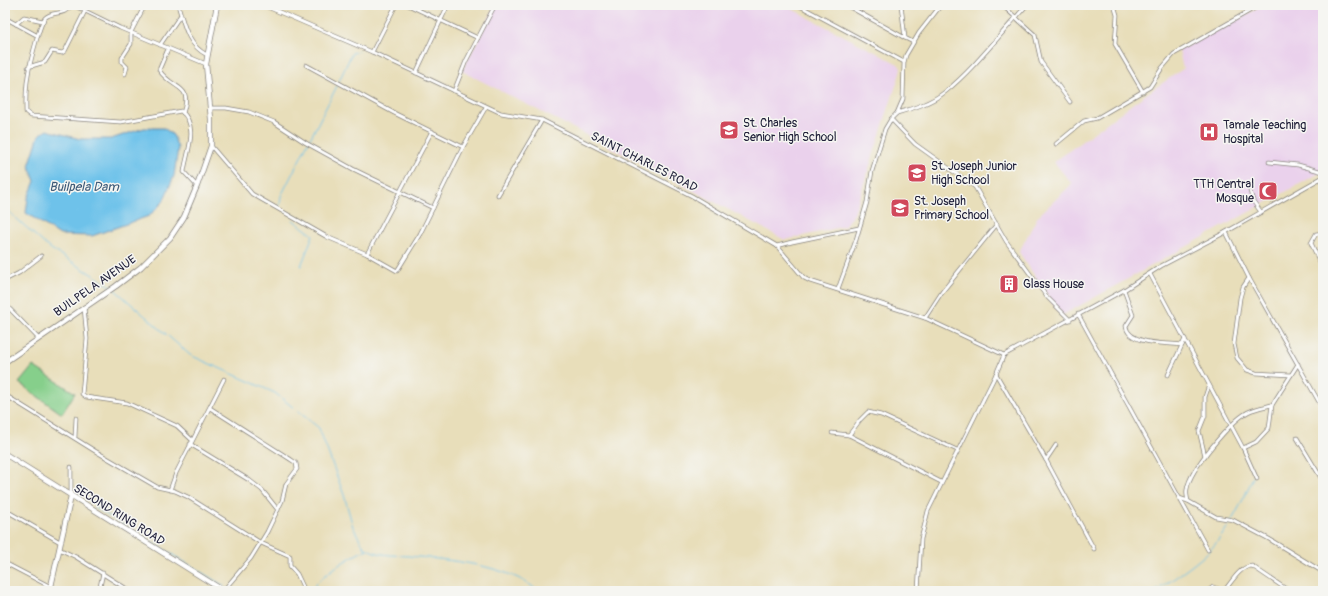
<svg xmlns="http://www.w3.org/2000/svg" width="1328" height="596" font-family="Pangolin,sans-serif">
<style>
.built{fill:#ead1ec}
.green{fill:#86cf8b;stroke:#547863}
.water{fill:#6ec2ea;stroke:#487292}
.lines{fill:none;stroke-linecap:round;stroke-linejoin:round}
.stream{stroke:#6ec2ea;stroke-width:1}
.street-casing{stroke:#85807a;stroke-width:4.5}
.secondary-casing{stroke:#85807a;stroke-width:6}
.street{stroke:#fff;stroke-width:3}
.secondary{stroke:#fff;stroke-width:4.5}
.labels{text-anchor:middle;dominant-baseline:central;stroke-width:3;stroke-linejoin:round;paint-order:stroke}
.poi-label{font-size:12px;fill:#22223b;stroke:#f6f6f2;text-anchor:start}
.street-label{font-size:12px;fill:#22223b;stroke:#f6f6f2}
.water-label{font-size:13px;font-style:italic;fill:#3d5a78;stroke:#f6f6f2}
</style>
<rect width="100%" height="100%" fill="#f6f6f2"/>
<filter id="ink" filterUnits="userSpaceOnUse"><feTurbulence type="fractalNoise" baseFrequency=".025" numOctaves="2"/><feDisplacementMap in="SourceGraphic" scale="8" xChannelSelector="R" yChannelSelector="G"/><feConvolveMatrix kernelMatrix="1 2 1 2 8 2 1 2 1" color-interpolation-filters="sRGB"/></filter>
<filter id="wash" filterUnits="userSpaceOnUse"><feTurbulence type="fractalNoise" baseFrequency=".012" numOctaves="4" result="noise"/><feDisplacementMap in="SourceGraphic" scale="16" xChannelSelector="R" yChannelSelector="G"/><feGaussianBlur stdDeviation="0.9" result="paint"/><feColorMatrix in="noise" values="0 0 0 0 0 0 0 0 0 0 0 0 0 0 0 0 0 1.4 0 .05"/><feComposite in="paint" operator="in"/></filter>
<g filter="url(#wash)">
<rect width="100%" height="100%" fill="#e8deba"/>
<!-- built -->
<g class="built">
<path d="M496 5H784L898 64 901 68 900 73 854 214 845 226 785 240 668 177 462 71Z"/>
<path d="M1265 5H1323V171L1061 316 1019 252 1038 216 1072 184 1054 162 1135 102 1183 69 1179 50Z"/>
</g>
<!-- green -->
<path class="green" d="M33 366 75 393 62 414 19 383Z"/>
<!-- water -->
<path class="water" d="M144 128H164L173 135 178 148 174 176 163 202 149 216 92 236 60 235 26 213 28 198 35 181 29 166 39 135 47 130 80 139H111Z"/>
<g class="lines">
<!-- stream -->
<g class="stream">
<path d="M339 81 352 53 358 51"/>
<path d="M280 205 281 196 338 84"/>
<path d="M5 208 48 247 112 287"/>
<path d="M293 220 313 235 301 266"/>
<path d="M114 289 190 355 275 393 319 428 344 495 353 527 364 547C377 556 394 555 409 556 447 560 508 564 538 591"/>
<path d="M94 507 224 586"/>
<path d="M228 589 233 591"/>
<path d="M310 591C325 572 345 560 367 549"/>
<path d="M1156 591C1173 579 1192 567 1207 553 1226 535 1244 500 1253 477"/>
</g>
</g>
</g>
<g filter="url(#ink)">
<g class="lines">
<!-- street casing -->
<g class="street-casing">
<g id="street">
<path d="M72 5C63 17 53 10 45 18 41 23 39 32 37 38 29 66 25 82 26 112L31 116 121 122 181 111C200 126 186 154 184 172L197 186"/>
<path d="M73 5 120 28 206 64"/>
<path d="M178 5C184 24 187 45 207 55"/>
<path d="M263 5 372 52 501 113 542 120 692 196 777 246 804 278 810 281 925 318 1004 355"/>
<path d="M408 5 478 38"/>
<path d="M798 5 904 62"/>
<path d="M846 5 905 38"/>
<path d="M901 5 905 38 913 42"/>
<path d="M1002 5 1035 35 1041 62 1070 102"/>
<path d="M1114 5 1117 15 1115 44 1143 92"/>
<path d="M5 8 7 5"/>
<path d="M5 18 38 36"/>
<path d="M16 24 24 17 43 21"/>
<path d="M160 45 180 16"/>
<path d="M168 49 159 70C174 92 193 83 183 113"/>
<path d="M372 52 396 5"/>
<path d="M306 65 394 113 463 147"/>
<path d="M28 67 45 62 52 51 62 53 65 51 85 11"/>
<path d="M416 73 448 5"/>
<path d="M125 74 127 67 122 62V58L131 44V32L145 5"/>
<path d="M454 91 466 61 495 5"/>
<path d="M210 108H226L249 112 274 122 306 143 353 169 433 208"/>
<path d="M897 113C914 108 931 103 945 92 973 70 1002 32 1027 5"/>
<path d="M891 119 915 144 975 187 1006 241 1047 297 1070 320"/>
<path d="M1056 144 1084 121 1097 118 1150 87 1162 68 1174 54 1260 5"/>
<path d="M211 146 252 194 327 237 367 254 397 271 420 234 463 147 486 107"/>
<path d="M1269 162 1298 165 1323 172"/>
<path d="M1250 191 1253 201 1261 212"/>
<path d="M498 195 542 120"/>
<path d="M1226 232 1249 278 1323 409"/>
<path d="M1323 233 1316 234 1311 243 1323 269"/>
<path d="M777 246 792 242 859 228"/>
<path d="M367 254 432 131"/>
<path d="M1150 274 1243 448 1257 479"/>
<path d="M1249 278 1243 287 1240 298 1234 344 1237 358 1247 370 1256 373 1291 375"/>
<path d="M5 280 19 273 41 256"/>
<path d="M838 289 856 240 867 202 872 171 885 129 891 119 897 113 903 99 904 62 906 55 919 33 941 5"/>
<path d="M1124 290 1133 315 1126 326C1128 345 1167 343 1182 345"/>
<path d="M5 304 38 338"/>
<path d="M84 307 87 339 82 394 86 397 127 403 177 426 192 440"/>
<path d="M1078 314 1208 550"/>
<path d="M925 318 942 292 997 224"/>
<path d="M996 374 1046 460 1094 549"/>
<path d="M1168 375 1185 339"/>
<path d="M5 395 95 451 157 487 175 491 188 497 261 543 290 556V566L297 574 305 591"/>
<path d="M210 408 290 459 296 463 297 469 286 484 282 501 267 532 251 558 223 591"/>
<path d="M832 433 849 435 941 482"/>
<path d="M849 435 860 420 868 412 881 415 957 450"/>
<path d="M75 437 76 418"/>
<path d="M1297 438 1323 481"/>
<path d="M190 444 249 480 262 490 278 510"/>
<path d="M1243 448 1256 442 1269 428 1272 405 1298 364"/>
<path d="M1205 456 1199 431 1205 416V397L1209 385"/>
<path d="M1046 460 1056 445"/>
<path d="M71 467V496"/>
<path d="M170 490 176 473 224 379"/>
<path d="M1179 498 1188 501 1216 517 1233 520 1269 539 1323 572"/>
<path d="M1188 501C1187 497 1186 493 1187 489 1190 469 1231 421 1248 412 1256 408 1264 407 1272 405"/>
<path d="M5 510 60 542"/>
<path d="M59 549 76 557 130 591"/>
<path d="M5 563 51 587"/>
<path d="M99 591 103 573"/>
<path d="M918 591 921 539 928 511 996 374 1004 355 1124 290 1161 266 1226 232 1323 177"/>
<path d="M1208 591 1213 587 1224 591"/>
<path d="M1224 591C1231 583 1240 566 1252 566L1289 591"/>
</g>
</g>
<!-- secondary casing -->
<g class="secondary-casing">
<g id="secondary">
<path d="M5 362 116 286 141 267 170 238 184 217 197 186 211 146V119L206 64 217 5"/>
<path d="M5 454 224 591"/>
<path d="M50 591 71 496"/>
</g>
</g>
<!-- street -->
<use href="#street" class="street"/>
<!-- secondary -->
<use href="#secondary" class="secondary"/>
</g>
</g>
<!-- icons -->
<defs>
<g id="school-square" transform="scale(1)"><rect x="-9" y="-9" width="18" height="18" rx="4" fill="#d1495b" stroke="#f6f6f2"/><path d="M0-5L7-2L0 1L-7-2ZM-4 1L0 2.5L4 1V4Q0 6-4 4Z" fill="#fff"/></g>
<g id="hospital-square" transform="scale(1)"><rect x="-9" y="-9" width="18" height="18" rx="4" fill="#d1495b" stroke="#f6f6f2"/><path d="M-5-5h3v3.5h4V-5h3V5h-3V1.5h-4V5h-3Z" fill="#fff"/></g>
<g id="mosque-square" transform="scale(1)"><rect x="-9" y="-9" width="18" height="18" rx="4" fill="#d1495b" stroke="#f6f6f2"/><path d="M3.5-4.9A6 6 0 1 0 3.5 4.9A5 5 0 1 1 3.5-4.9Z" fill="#fff"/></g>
<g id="building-square" transform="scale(1)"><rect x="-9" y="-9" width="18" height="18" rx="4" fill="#d1495b" stroke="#f6f6f2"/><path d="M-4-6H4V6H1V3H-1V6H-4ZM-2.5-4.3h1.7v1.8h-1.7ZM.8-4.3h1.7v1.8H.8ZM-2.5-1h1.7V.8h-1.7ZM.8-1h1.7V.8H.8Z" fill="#fff"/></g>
</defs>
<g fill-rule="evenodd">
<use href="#school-square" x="729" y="130"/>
<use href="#hospital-square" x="1209" y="132"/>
<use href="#school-square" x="917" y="173"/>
<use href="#mosque-square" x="1268" y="191"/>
<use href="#school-square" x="900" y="208"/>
<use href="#building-square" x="1009" y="284"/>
</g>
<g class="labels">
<!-- poi labels -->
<g class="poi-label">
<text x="743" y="123">St. Charles<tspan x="743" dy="14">Senior High School</tspan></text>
<text x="1223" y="125">Tamale Teaching<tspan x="1223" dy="14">Hospital</tspan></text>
<text x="931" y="166">St. Joseph Junior<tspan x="931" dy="14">High School</tspan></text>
<text x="1254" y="184" text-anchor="end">TTH Central<tspan x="1254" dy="14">Mosque</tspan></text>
<text x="914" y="201">St. Joseph<tspan x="914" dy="14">Primary School</tspan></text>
<text x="1023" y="284">Glass House</text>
</g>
<!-- street labels -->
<g class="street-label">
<text transform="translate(644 162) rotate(27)">SAINT CHARLES ROAD</text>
<text transform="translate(95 286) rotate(-35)">BUILPELA AVENUE</text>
<text transform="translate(119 515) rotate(32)">SECOND RING ROAD</text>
</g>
<!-- water labels -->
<g class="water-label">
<text x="84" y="187">Builpela Dam</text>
</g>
</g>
<!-- margin -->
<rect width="1328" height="596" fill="none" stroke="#f6f6f2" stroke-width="20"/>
</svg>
